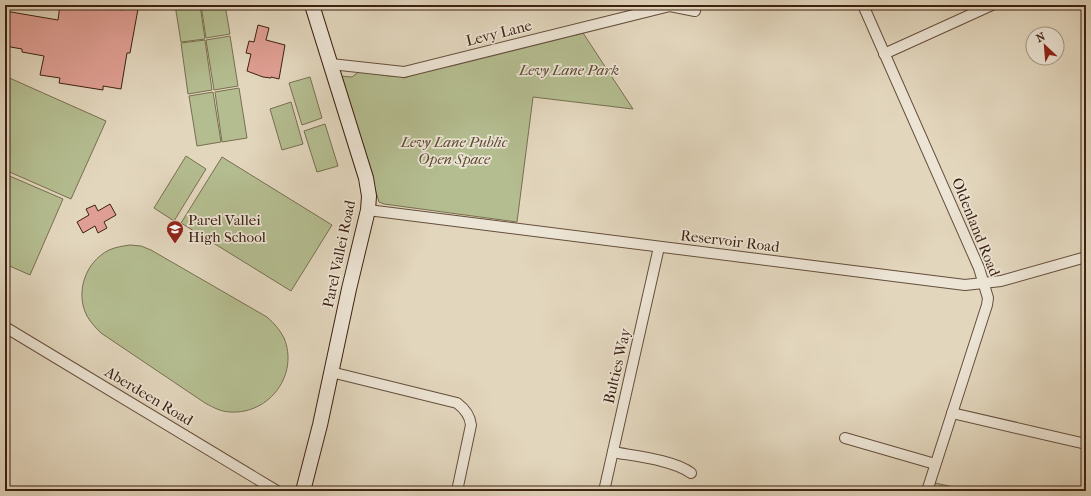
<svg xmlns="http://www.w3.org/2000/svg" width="1091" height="496" font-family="'IM FELL French Canon',serif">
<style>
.green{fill:#b4bd90;stroke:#786f50}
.building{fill:#e09f94;stroke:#3d2111}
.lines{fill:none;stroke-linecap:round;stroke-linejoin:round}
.street-casing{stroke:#664e3c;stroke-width:12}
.secondary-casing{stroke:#3d2111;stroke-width:16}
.street{stroke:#ece4d4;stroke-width:10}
.secondary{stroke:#ece4d4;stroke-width:14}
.labels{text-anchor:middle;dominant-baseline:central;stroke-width:3.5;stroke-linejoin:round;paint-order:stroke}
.street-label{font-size:15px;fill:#3d2111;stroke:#ece4d4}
.park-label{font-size:15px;font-style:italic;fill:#5b4831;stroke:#ece4d4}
.poi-label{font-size:15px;fill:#3d2111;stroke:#ece4d4;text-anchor:start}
</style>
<rect width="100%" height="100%" fill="#e2d6bd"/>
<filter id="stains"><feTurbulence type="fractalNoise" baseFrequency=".005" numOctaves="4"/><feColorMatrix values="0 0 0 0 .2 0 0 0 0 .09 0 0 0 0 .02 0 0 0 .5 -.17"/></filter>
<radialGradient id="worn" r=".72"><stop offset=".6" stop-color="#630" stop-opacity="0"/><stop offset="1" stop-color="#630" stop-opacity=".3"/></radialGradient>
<!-- green -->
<g class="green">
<path d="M175 5H200L205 39 181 42Z"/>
<path d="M201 5H225L230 34 206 38Z"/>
<path d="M583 33 633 109 533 97 517 222 384 204 379 202 340 76 352 77 360 71 388 76H398L404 78 445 65 451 66 571 34 576 35Z"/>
<path d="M230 36 238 86 214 90 206 40Z"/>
<path d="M205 40 212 90 188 94 181 43Z"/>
<path d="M5 76 106 121 71 199 5 170Z"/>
<path d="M310 77 322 118 302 125 289 83Z"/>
<path d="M239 88 247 138 222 142 215 92Z"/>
<path d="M213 92 221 142 197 146 189 96Z"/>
<path d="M291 102 303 144 282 150 270 109Z"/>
<path d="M325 124 338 166 317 172 304 131Z"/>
<path d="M186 156 206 169 174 221 154 208Z"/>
<path d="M222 157 332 225 291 291 181 223Z"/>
<path d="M5 174 63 199 30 275 5 264Z"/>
<path d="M130 245 141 246 151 250 267 317C274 323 280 330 284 338 299 374 270 414 231 412 222 412 214 408 205 403L101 333C96 328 91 323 87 316 75 293 85 262 109 250 116 247 123 246 130 245Z"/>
<path d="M935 483 972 491H932Z"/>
</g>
<!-- building -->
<g class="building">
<path d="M60 5H96L123 10 124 7 138 9 130 53H127L121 89 103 86V90L59 83 60 78 40 75 44 56 22 52V49L5 46V11L58 20Z"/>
<path d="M258 25 269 28 266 40 285 45 279 79 271 77V78L263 77 247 71 251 54 246 53 249 41 254 42Z"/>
<path d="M110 204 116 215 104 222 107 228 98 233 95 226 83 233 77 222 89 215 86 209 95 205 98 211Z"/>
</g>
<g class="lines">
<!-- street casing -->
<g class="street-casing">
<g id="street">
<path d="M863 5 979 268 988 298 987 305 927 491"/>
<path d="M884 54 992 5"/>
<path d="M331 64 404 72 670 6 695 11"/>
<path d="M368 210 965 285 1001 281 1086 257"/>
<path d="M5 327 277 491"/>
<path d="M331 372 457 403C465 409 470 415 471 425L457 491"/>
<path d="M952 413 1086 444"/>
<path d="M845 438 935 464"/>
<path d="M613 452C634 456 674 460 691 473"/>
<path d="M604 491 659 247"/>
</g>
</g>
<!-- secondary casing -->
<g class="secondary-casing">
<path id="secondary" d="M303 491 320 425 349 289 368 210 369 196 366 178 312 5"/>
</g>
<!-- street -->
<use href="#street" class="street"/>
<!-- secondary -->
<use href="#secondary" class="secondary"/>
</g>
<!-- icons -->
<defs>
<g id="school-pin" transform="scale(0.9)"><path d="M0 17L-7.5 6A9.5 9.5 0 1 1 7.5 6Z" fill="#8f2418" stroke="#ece4d4"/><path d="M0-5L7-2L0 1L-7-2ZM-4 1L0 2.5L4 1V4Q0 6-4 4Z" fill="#fff"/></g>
</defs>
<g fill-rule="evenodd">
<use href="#school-pin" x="175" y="229"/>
</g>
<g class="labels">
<!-- street labels -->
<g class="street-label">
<text transform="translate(499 33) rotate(-14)">Levy Lane</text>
<text transform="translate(976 227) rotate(68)">Oldenland Road</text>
<text transform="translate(730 241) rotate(7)">Reservoir Road</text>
<text transform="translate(339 254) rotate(-78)">Parel Vallei Road</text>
<text transform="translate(617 366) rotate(-77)">Bulties Way</text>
<text transform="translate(149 396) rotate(31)">Aberdeen Road</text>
</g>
<!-- park labels -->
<g class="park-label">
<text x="569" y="70">Levy Lane Park</text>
<text x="454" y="142">Levy Lane Public<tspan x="454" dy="17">Open Space</tspan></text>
</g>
<!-- poi labels -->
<g class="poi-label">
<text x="188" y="220">Parel Vallei<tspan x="188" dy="17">High School</tspan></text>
</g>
</g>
<!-- margin -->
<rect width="1091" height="496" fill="none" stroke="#e2d6bd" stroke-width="20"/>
<rect x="6" y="6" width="1079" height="484" fill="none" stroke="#3d2111" stroke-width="2"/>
<rect x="10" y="10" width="1071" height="476" fill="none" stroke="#3d2111"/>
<!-- north arrow -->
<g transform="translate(1045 46) rotate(334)"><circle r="19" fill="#ece4d4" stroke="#a69686"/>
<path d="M0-3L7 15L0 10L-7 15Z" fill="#8f2418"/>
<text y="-6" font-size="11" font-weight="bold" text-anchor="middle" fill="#3d2111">N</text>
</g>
<rect width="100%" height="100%" filter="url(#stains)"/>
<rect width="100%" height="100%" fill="url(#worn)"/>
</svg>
